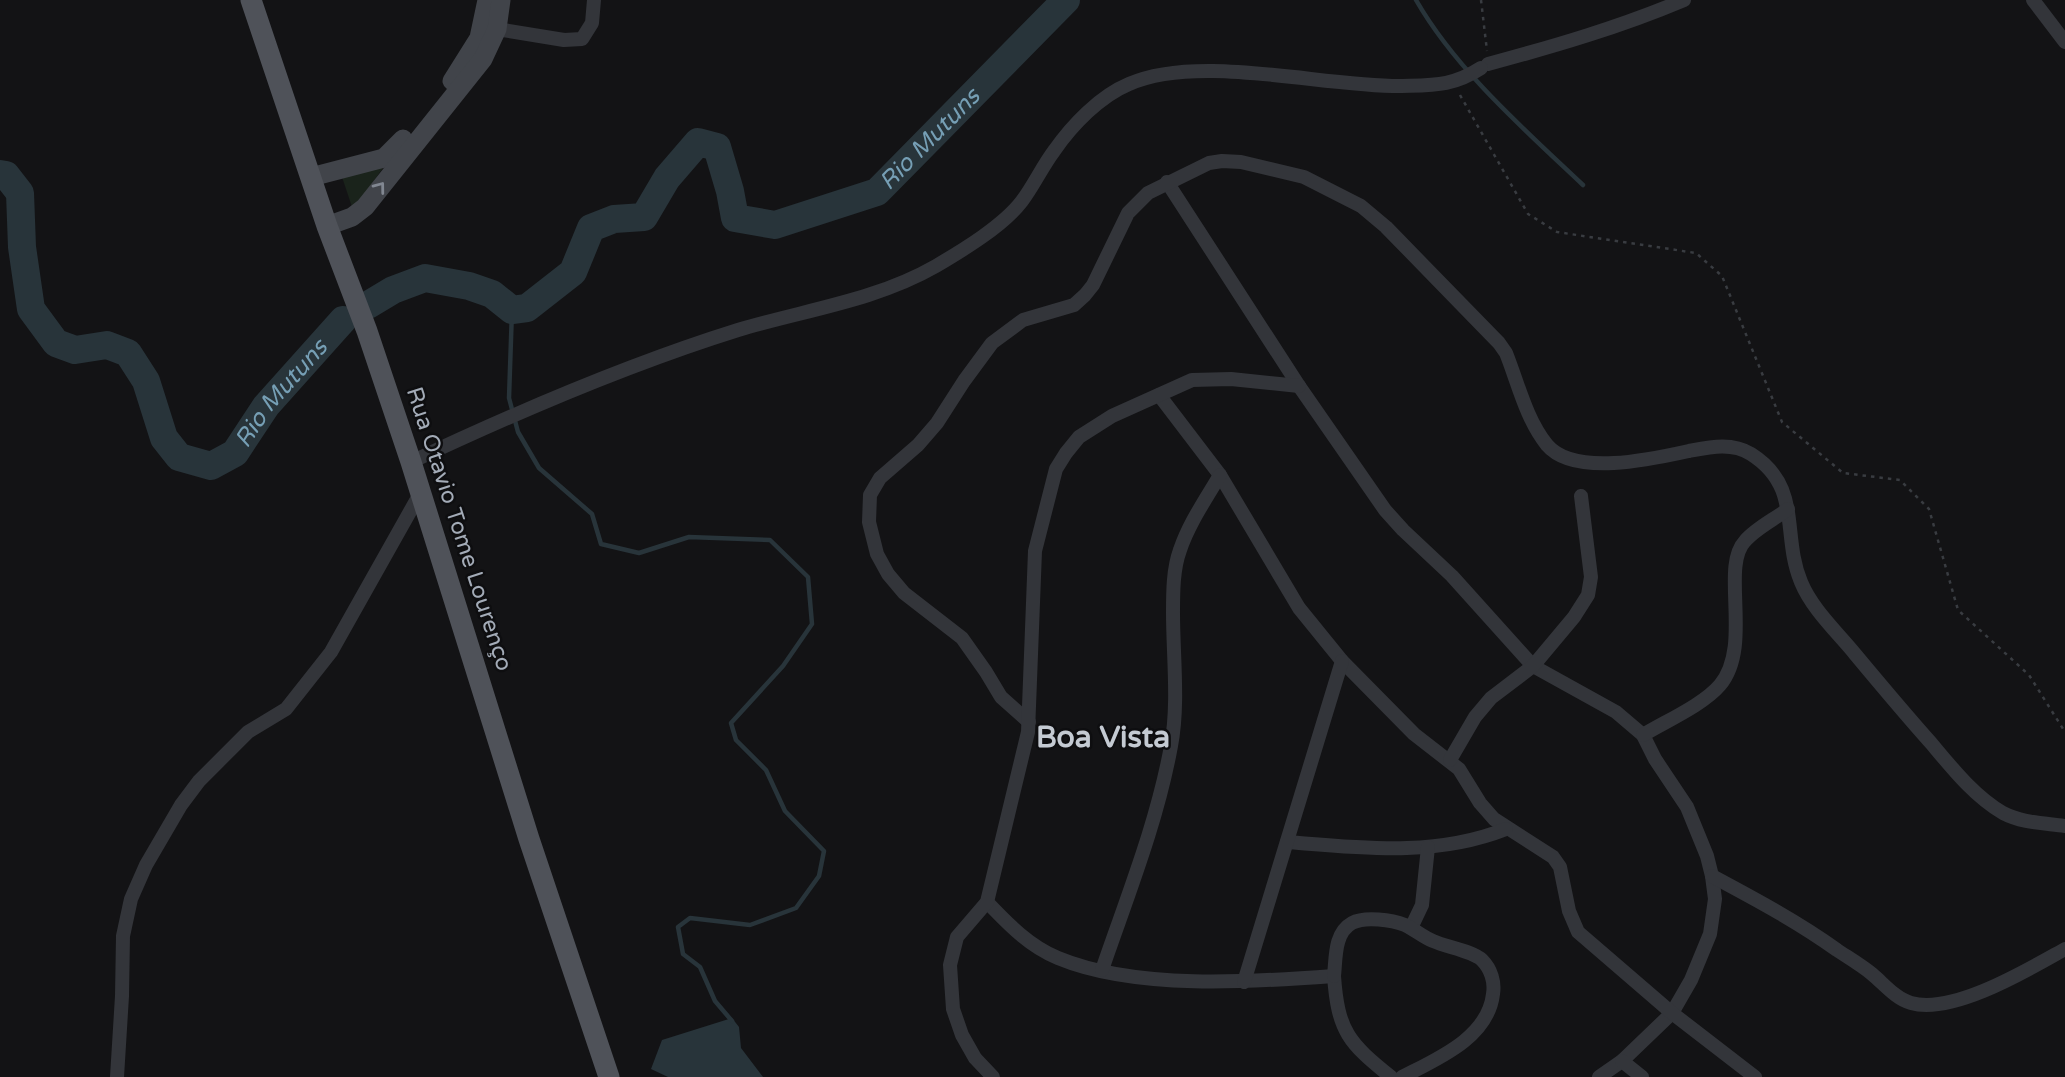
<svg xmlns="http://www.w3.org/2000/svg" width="2065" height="1077" font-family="'Varela Round',sans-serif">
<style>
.green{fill:#1a231b}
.water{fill:#28343a}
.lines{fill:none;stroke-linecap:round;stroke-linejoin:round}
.stream{stroke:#28343a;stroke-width:4.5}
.river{stroke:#28343a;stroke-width:28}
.path{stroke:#393c41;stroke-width:2.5;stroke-dasharray:3.5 5;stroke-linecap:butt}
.street{stroke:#33353a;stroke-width:14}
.secondary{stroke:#41444a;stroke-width:19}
.primary{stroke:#4f5259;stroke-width:21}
.oneway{stroke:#818791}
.labels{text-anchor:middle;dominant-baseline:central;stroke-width:5;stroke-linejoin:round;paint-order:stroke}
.street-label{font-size:23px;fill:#a3abb7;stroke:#0e0e10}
.water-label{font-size:24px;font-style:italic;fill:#769fb5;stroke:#0e0e10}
.district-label{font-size:30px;font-weight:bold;fill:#c4cad2;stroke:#0e0e10}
</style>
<rect width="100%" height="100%" fill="#131315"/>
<!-- green -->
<path class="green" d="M387 162 357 205 353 210 341 174Z"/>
<!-- water -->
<path class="water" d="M732 1018 739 1027 741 1048 763 1077H668L651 1069 662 1040Z"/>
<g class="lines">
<!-- stream -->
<g class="stream">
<path d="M1416 0C1456 70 1525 130 1583 185"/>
<path d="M512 310 509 398 518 432 539 468 592 514 601 544 639 553 689 537 770 540 808 577 812 624 783 666 731 723 736 740 766 770 785 811 824 851 819 876 796 908 750 925 690 918 678 927 683 954 700 967 715 1001 732 1021"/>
</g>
<!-- river -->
<g class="river">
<path id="s1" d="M0 174 6 175 20 193 22 247 31 309 56 343 75 350 107 345 128 353 146 381 164 438 179 457 211 466 235 453 266 406 343 320"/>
<path id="s2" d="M368 305 393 290 425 278 469 286 492 294 512 310 527 308 573 272 591 228 614 219 644 217 667 178 698 142 717 147 730 191 735 218 775 225 877 192 1066 0"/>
</g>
<!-- path -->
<g class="path">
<path d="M1481 0 1487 51"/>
<path d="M1460 95 1528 214 1557 232 1696 253 1722 276 1782 422 1843 473 1900 480 1929 509 1958 610 2029 675 2065 732"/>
</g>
<!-- street -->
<g class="street">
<path d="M2033 0 2065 42"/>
<path d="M497 29 564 40 582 39 592 23 594 0"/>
<path d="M1488 64C1555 46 1620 27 1684 0"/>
<path d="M1167 182 1299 386 1385 510 1403 530 1452 576 1533 666 1616 712 1643 735 1655 759 1687 807 1707 856 1712 876 1715 899 1710 934 1691 980 1672 1013 1622 1061 1599 1077"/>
<path d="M1159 395 1220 475 1299 608 1342 661 1414 734 1459 769 1480 803 1494 819 1553 857 1560 867 1569 911 1578 932 1672 1013 1755 1077"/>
<path d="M411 462C517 412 626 365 738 330 804 310 875 301 936 266 963 250 1003 226 1022 201 1034 185 1042 167 1054 151 1072 125 1100 96 1129 84 1199 53 1323 87 1402 86 1435 85 1453 86 1481 68"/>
<path d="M1029 722 1001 697 986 672 962 638 904 593 888 574 877 554 869 522 870 495 880 478 918 445 937 423 964 381 992 343 1023 320 1074 305 1085 295 1093 285 1128 213 1148 193 1209 163 1222 161 1241 162 1304 177 1361 206 1386 227 1499 343 1506 353C1518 383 1526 419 1547 445 1574 477 1653 459 1689 451 1710 447 1732 442 1751 454 1803 487 1781 534 1801 582 1812 609 1837 632 1855 654 1880 684 1905 714 1931 743 1952 768 1974 796 2003 813 2022 823 2044 823 2065 826"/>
<path d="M1643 735C1666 721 1703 705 1720 685 1753 646 1720 567 1745 541 1756 528 1775 519 1788 509"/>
<path d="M1450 760 1475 717 1491 698 1533 666 1574 617 1588 595 1591 577 1581 496"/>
<path d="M1287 842C1362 848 1435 857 1506 829"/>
<path d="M1712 876C1755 899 1798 922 1837 950 1849 958 1861 965 1872 974 1884 984 1896 999 1911 1003 1953 1015 2029 969 2065 949"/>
<path d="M987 902C1008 924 1029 946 1058 958 1135 990 1252 982 1334 976 1338 1032 1349 1043 1391 1077"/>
<path d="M1411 928 1422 905 1428 847"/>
<path d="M1102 970C1127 897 1157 823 1171 746 1179 704 1173 656 1173 613 1173 592 1173 569 1180 550 1189 523 1206 499 1220 475"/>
<path d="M1334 976C1336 958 1334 933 1352 923 1365 916 1392 920 1405 925 1414 929 1423 937 1433 941 1446 947 1473 951 1482 960 1491 969 1495 982 1493 994 1488 1038 1437 1059 1402 1077"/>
<path d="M1244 982 1342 661"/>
<path d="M1622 1061 1642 1077"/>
<path d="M117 1077 122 996 123 936 131 899 146 865 181 805 199 781 248 732 286 709 331 652 421 492"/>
<path d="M993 1077 975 1058 962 1035 953 1009 950 965 957 937 987 902 1028 732 1035 551 1056 469 1066 453 1079 437 1112 416 1192 380 1231 379 1299 386"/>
</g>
<!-- secondary -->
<g class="secondary">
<path d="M452 81 479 38 487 0"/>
<path d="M311 177 384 158 403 139"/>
<path d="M327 226 352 217 365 207 483 59 497 29 501 0"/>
</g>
<!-- primary -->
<path class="primary" d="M251 0 327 226 367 331 411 462 529 839 609 1077"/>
</g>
<!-- one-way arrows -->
<defs><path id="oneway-chevron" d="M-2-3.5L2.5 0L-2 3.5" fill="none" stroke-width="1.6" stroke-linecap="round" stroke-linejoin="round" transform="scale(1.75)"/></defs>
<use class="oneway" href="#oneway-chevron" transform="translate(380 187) rotate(-53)"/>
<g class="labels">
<!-- street labels -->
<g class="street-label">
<text transform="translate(459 529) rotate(72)">Rua Otavio Tome Lourenço</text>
</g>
<!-- water labels -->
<g class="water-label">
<text stroke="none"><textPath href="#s2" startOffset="742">Rio Mutuns</textPath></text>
<text stroke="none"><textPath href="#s1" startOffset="516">Rio Mutuns</textPath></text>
</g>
<!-- district labels -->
<g class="district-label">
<text x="1103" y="737">Boa Vista</text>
</g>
</g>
</svg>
